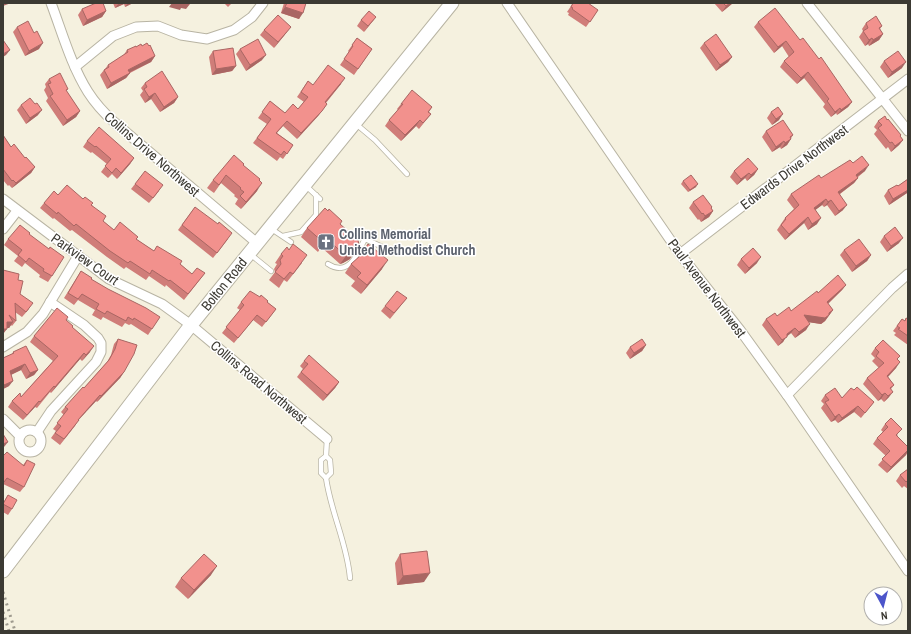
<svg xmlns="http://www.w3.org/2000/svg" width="911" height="634" font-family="'Archivo Narrow',sans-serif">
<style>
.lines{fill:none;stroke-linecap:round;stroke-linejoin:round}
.lane-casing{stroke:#b8b4a3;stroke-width:6}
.street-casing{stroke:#b8b4a3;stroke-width:11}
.secondary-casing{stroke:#b8b4a3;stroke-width:15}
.lane{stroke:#fff;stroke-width:4.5}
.street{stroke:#fff;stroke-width:9}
.secondary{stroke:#fff;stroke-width:13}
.rail{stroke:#9e9a8e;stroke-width:3;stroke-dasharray:2 4;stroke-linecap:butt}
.wall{fill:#d07d79}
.shaded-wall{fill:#a96663}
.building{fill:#f2918d;stroke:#a96663}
.labels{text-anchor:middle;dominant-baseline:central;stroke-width:3;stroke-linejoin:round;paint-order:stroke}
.street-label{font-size:14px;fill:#3c3a33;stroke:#fff}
.worship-label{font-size:14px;font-weight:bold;fill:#5b616d;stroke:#fff;text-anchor:start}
</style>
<rect width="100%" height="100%" fill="#f5f1df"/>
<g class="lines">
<!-- lane casing -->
<g class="lane-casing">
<g id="lane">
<path d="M356 124 375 140 407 174"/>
<path d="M305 185 320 199"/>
<path d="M270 228 291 242"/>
<path d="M283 236 301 232 316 215V195"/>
<path d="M250 254 271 271"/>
<path d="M328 264C331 266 337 268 340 268 354 267 359 249 365 239L389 250"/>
<path d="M326 456 330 460 331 473 326 478 321 473V460L326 456 327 439"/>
<path d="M326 478C331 513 347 543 350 578"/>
</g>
</g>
<!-- street casing -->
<g class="street-casing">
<g id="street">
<path d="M51 3C62 32 71 65 88 92 95 103 104 113 114 122L257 243"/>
<path d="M507 3 680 254 740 330 787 395 908 571"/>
<path d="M807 3 908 131"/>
<path d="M75 67 113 36 136 27 158 26 181 35 207 39 234 30 252 17 263 3"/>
<path d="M3 199 109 279 162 304 191 325 327 439"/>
<path d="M3 229 17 211"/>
<path d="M680 254 908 79"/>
<path d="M3 347 27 332 43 314 78 256"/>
<path d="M787 395 892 288 908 274"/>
<path d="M3 419 20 436"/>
<circle cx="30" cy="441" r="11"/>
<path d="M37 432 51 411 96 362 101 352V343L98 338 84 325 50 302"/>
</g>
</g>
<!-- secondary casing -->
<g class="secondary-casing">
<path id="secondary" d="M3 571 191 325 452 3"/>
</g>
<!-- lane -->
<use href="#lane" class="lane"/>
<!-- street -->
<use href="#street" class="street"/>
<!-- secondary -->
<use href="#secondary" class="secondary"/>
<!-- rail -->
<g class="rail">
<path d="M3 592 15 631"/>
<path d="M3 612 9 631"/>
</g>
</g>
<!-- wall -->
<g class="wall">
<path d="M113 3H133L125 7 124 4 115 8Z"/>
<path d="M224 3H232L228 7Z"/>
<path d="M284 3H306L299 19 281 13Z"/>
<path d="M573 3 598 10 586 27 568 15 569 13 567 12Z"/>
<path d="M714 3H733L722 12Z"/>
<path d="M82 9 106 11 102 17 83 26 78 15Z"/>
<path d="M376 17 364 32 357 26 361 20Z"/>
<path d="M758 22 800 40 819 59 852 102 848 107 837 115 836 113 831 117 823 107 825 104 804 78 797 84 780 67 784 61 789 57 782 46 774 53 754 27Z"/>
<path d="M866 23 882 26 880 29 883 34 879 40 869 46 868 44 865 46 859 37 863 31 862 29Z"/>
<path d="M17 27 39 49 25 56 13 32Z"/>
<path d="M264 30 287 32 274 48 260 35Z"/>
<path d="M357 38 372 49 354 75 340 65 349 52 348 51Z"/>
<path d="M704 43 732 57 728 62 716 71 700 48Z"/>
<path d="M142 46 155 56 151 62 130 73 126 78 107 89 100 75 104 70 105 69 108 65 123 56 127 50 136 47Z"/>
<path d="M240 49 262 60 246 71 236 54Z"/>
<path d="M213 51 236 66 232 71 212 75 209 57Z"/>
<path d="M884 61 902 68 888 78 880 67Z"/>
<path d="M49 79 68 89 66 91 80 111 76 117 63 126 46 101 48 98 44 90 46 87 45 84Z"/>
<path d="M308 81 313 85 341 84 326 103 327 104 318 116 297 139 283 126 277 133 293 145 283 159 280 157 277 161 253 143 267 124 258 118 270 101 285 113 298 109 304 102 297 97Z"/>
<path d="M145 83 178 97 174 103 160 112 151 99 145 103 140 95 143 91 141 88Z"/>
<path d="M401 104 432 107 429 112 431 114 419 129 416 126 401 141 385 126 389 120 398 110 397 109Z"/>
<path d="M21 105 38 115 26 124 17 110Z"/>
<path d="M771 112 779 120 772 125 767 118Z"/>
<path d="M878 121 900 136 903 140 899 145 891 152 888 147 886 149 874 134 877 130 874 127Z"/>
<path d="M766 131 793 135 787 145 781 149 780 147 772 152 762 137Z"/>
<path d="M3 135 11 147 25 158 35 167 31 173 12 188 9 185 8 186 3 180Z"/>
<path d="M87 141 134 158 130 164 117 179 112 174 108 178 101 172 107 164 92 152 91 153 83 147Z"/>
<path d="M243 165 259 180 257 191 241 209 235 204 238 199 234 196 235 195 221 183 214 193 207 188 213 180Z"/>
<path d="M758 169 754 175 747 181 745 178 737 185 730 177 734 171Z"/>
<path d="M865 171 858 177V178L854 183 840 194 843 210 835 216 827 205 824 207 822 205 815 210 817 224 808 230 804 223 785 240 777 230 785 218 794 209 787 200 791 194 821 178Z"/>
<path d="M908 179V194L907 193 889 205 884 196 888 190 898 186Z"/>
<path d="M683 181 696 187 688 192 681 184Z"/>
<path d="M135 184 159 191 149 203 131 189Z"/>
<path d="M58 195 83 199 92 205 103 221 114 230 136 239 154 251 180 264 192 274 205 273 184 300 166 285 165 287 149 276 146 280 126 267 124 269 107 257 72 230 70 231 54 218 53 219 40 208 44 203Z"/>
<path d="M693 202 712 207 711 208 713 211 709 217 701 222 699 219 698 220 689 208Z"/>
<path d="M195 207 228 239 213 258 178 230Z"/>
<path d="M340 224 350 259 343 263 340 264 321 247 318 252 301 237 307 228Z"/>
<path d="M29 234 52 276 48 282 39 277 40 275 25 263 22 267 14 261 18 256 4 245 8 239Z"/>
<path d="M884 236 899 243 887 252 880 242Z"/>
<path d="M368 244 382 269 361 294 351 286 355 281 345 273 351 264 360 256Z"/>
<path d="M844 250 871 255 867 261 852 272 840 255Z"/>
<path d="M281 254 302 263 287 282 284 280 279 288 269 280 275 272 274 269 277 264 275 263Z"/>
<path d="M741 259 757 263 745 274 737 265Z"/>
<path d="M3 270 18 280 20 294 29 309 22 317 15 312 16 321 12 326 11 325 9 328H7L3 334Z"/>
<path d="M81 271 152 329 148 335 131 324 129 325 125 323 122 327 103 317 101 320 92 315 95 310 78 300 74 305 64 298Z"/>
<path d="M846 285 842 290 828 304 833 310 825 321 821 324 809 322 806 330 795 338 791 333 786 337 783 342 778 346 762 325 766 319 777 316 791 311Z"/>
<path d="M407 298 390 319 381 311 385 306Z"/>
<path d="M241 302H267L276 309 262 327 253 320 234 343 222 333 240 310 237 308Z"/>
<path d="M902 319 905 321 908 319V345L894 335 896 333 893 331Z"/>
<path d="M66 320 72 327 90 352 82 361 80 359 51 393 50 392 37 408 35 407 23 420 8 407 12 401 21 397 53 361 30 342 34 336Z"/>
<path d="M118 339 124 372 120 378 97 402 96 401 78 420 75 426 60 445 51 438 56 431 53 429 64 415 61 412 65 407 84 388 107 362 111 355 114 344Z"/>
<path d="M646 345 642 351 630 359 626 353 630 347Z"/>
<path d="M875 348 898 360 896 368 888 377 894 385 891 389 889 397 884 402 881 399 878 401 863 384 867 378 879 368 872 361 875 358 871 354Z"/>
<path d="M13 352 38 370 34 375 26 379 21 370 11 375 9 386 3 389V358L12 354Z"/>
<path d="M304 361 339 382 335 388 323 401 297 377 303 369 300 366Z"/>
<path d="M854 390 874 402 861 418 854 412 838 423 835 420 831 422 821 408 824 404 821 401 825 395 842 398Z"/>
<path d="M885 424 898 435 897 436 908 447V451L906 455 887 473 878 465 886 456 873 444 877 438 883 432 881 430Z"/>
<path d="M3 456 23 465 27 460 24 487 20 492 3 484Z"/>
<path d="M908 469V489L904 486 902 488 896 481 900 475Z"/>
<path d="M8 495 12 509 8 515 3 512V503Z"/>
<path d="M400 554 424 582 397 585 395 563Z"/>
<path d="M211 575 188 599 175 587 181 578Z"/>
</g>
<!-- shaded-wall -->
<g class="shaded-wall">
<path d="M3 3H11L3 6Z"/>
<path d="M119 3H125L124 4 115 8Z"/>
<path d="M128 3H133L125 7Z"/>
<path d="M172 3H188L190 4 186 9 181 8 180 10 169 7Z"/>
<path d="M730 3H733L722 12 726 6Z"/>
<path d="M285 7 303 13 299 19 281 13Z"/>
<path d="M106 11 102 17 83 26 87 20Z"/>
<path d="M376 17 364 32 368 26Z"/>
<path d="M291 27 287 32 274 48 278 42Z"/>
<path d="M883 34 879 40 869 46 873 40Z"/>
<path d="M872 38 868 44 865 46 869 40Z"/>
<path d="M786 41 782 46 774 53 778 47Z"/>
<path d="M43 43 39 49 25 56 29 51Z"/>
<path d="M10 50 6 55 3 57V54Z"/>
<path d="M266 55 262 60 246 71 250 65Z"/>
<path d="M155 56 151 62 124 75 128 70Z"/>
<path d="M732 57 728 62 716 71 720 65Z"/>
<path d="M906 62 902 68 888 78 892 72Z"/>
<path d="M236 66 232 71 212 75 216 69Z"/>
<path d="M808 72 804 78 797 84 801 78Z"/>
<path d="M130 73 126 78 107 89 111 83Z"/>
<path d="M345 78 341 84 321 108 325 102Z"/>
<path d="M155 93 151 99 145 103 149 97Z"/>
<path d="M178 97 174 103 160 112 164 107Z"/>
<path d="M852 102 848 107 837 115 841 110Z"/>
<path d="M840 108 836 113 831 117 835 112Z"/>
<path d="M42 110 38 115 26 124 30 118Z"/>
<path d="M80 111 76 117 63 126 67 120Z"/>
<path d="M322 111 318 116 297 139 301 133Z"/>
<path d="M783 114 779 120 772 125 776 119Z"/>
<path d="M420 120 416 126 401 141 405 135Z"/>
<path d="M791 139 787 145 781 149 785 143Z"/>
<path d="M903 140 899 145 891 152 895 146Z"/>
<path d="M784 141 780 147 772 152 776 147Z"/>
<path d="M134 158 130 164 117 179 121 173Z"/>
<path d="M869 165 865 171 852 180 856 175Z"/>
<path d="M35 167 31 173 12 188 16 183Z"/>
<path d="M758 169 754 175 747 181 751 175Z"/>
<path d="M749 173 745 178 737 185 741 179Z"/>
<path d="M858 178 854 183 834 198 838 192Z"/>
<path d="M262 183 257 191 241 209 246 202Z"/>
<path d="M698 184 696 187 688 192 690 190Z"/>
<path d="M908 190 907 193 889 205 893 199Z"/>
<path d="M826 199 822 205 810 214 814 208Z"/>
<path d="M831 200 827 205 824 207 828 202Z"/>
<path d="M847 205 843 210 835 216 839 211Z"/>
<path d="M713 211 709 217 701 222 705 216Z"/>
<path d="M808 217 804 223 785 240 789 234Z"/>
<path d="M821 218 817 224 808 230 812 224Z"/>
<path d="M903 238 899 243 887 252 891 246Z"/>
<path d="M356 250 350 259 343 263 340 264 346 256Z"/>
<path d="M871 255 867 261 852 272 856 266Z"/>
<path d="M761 257 757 263 745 274 749 268Z"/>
<path d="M388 260 382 269 361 294 367 285Z"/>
<path d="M846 285 842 290 823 308 827 302Z"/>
<path d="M833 310 825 321 821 324 800 321 804 315 829 313Z"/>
<path d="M7 322H13L9 328H3Z"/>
<path d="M810 324 806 330 795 338 799 332Z"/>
<path d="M795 328 791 333 786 337 783 342 778 346 787 334Z"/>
<path d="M3 329H7L3 334Z"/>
<path d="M646 345 642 351 630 359 634 353Z"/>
<path d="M94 346 90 352 82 361 86 355Z"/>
<path d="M84 353 80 359 51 393 55 387Z"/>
<path d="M900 362 896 368 883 382 887 376Z"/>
<path d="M25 364 21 370 6 377 10 371Z"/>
<path d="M38 370 34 375 26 379 30 373Z"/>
<path d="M124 372 120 378 97 402 101 396Z"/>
<path d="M13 381 9 386 3 389V386L4 385Z"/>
<path d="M339 382 335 388 323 401 327 395Z"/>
<path d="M893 392 889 397 884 402 888 396Z"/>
<path d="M885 393 881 399 878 401 882 395Z"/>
<path d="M100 395 96 401 74 425 78 420Z"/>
<path d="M39 401 35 407 23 420 27 415Z"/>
<path d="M858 406 854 412 838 423 842 418Z"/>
<path d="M839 414 835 420 831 422 835 417Z"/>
<path d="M8 442 4 447 3 448V444Z"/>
<path d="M908 450 906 455 887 473 891 467Z"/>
<path d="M217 566 211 575 188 599 194 590Z"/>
<path d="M430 573 424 582 397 585 403 576Z"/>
</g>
<!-- building -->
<g class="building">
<path d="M96 3H103L106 11 87 20 82 9Z"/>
<path d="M287 3H306L303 13 285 7Z"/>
<path d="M573 3H588L598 10 590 22 572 9 573 8 571 7Z"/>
<path d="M723 3H730L726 6Z"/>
<path d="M775 8 800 40 803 38 819 59 821 57 852 102 841 110 840 108 835 112 827 101 829 99 808 72 801 78 784 61 794 52 786 41 778 47 758 22Z"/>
<path d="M369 11 376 17 368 26 361 20Z"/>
<path d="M278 15 291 27 278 42 264 30Z"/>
<path d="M876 16 882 26 879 28 883 34 873 40 872 38 869 40 863 31 868 28 866 23Z"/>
<path d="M28 21 34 33 37 31 43 43 29 51 17 27Z"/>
<path d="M716 34 732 57 720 65 704 43Z"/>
<path d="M357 38 372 49 358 69 344 59 353 46 352 45Z"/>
<path d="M258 39 266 55 250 65 240 49Z"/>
<path d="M3 40 10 50 3 54Z"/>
<path d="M147 43 149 46 150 45 155 56 128 70 130 73 111 83 104 70 109 67 108 65 128 52 127 50 136 46V47L141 44 142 46Z"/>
<path d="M233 48 236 66 216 69 213 51Z"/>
<path d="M898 51 906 62 892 72 884 61Z"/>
<path d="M328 65 345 78 325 102 327 104 322 111 301 133 287 121 276 133 293 145 287 154 284 151 281 155 257 138 271 119 262 112 270 101 285 113 293 104 298 109 308 97 301 92 308 81 313 85Z"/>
<path d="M162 71 177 95 178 97 164 107 155 93 149 97 144 89 147 87 145 83Z"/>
<path d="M60 73 68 89 66 90 80 111 67 120 50 96 53 94 48 84 51 83 49 79Z"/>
<path d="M412 90 432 107 428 112 431 114 423 123 420 120 405 135 389 120 403 104H401Z"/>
<path d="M30 98 35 104 37 103 42 110 30 118 21 105Z"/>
<path d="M778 107 783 114 776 119 771 112Z"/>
<path d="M885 116 887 120 888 119 901 135 900 136 903 140 895 146 892 142 890 143 878 128 882 125 878 121Z"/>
<path d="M783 120 793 135 790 137 791 139 785 143 784 141 776 147 766 131Z"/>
<path d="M99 127 134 158 121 173 116 168 112 173 105 166 111 159 96 146 95 147 87 141Z"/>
<path d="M3 135 11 147 14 144 25 158 26 157 35 167 16 183 13 180 12 181 3 169Z"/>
<path d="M234 155 244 164 243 165 260 179 259 180 262 183 246 202 240 196 244 192 240 189 241 188 226 175 219 185 213 180Z"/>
<path d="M862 156 869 165 856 175 858 178 838 192 847 205 839 211 831 200 828 202 826 199 814 208 821 218 812 224 808 217 789 234 781 225 786 219 785 218 799 205 791 194 819 175 821 178 850 160 853 163Z"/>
<path d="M748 158 758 169 751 175 749 173 741 179 734 171Z"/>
<path d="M145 171 163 185 153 198 135 184Z"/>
<path d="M691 175 698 184 690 190 683 181Z"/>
<path d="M908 179V190L893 199 888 190 897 185 898 186Z"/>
<path d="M67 185 83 199 85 197 93 203 91 205 106 216 103 221 114 230 120 222 138 237 136 239 154 251 157 246 182 261 180 264 192 274 197 268 205 273 188 294 170 280 169 281 152 270 150 274 130 261 128 263 110 251 76 224 74 226 58 212 57 214 44 203 54 191 58 195Z"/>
<path d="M703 195 712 207 711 208 713 211 705 216 703 213 702 214 693 202Z"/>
<path d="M195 207 218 224 219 222 232 233 217 253 182 225Z"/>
<path d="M325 208 328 211 329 209 342 221 340 224 358 240 359 245 356 250 349 255 346 256 327 239 324 243 307 228Z"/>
<path d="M20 225 30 233 29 234 49 249 50 247 64 257 52 276 43 271 44 269 29 258 26 262 18 255 22 250 8 239Z"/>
<path d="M895 227 903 238 891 246 884 236Z"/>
<path d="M859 239 871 255 856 266 844 250Z"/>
<path d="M293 244 307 255 293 274 290 272 284 279 275 272 281 264 280 260 283 256 281 254 287 247 289 250Z"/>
<path d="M368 244 388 260 367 285 357 277 361 273 351 264 361 255Z"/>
<path d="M753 248 761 257 749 268 741 259Z"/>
<path d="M3 270 19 274 18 280 23 281 20 294 33 303 26 312 15 303 16 321 9 315 13 322H7V329H3Z"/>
<path d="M81 271 92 278 91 279 108 289 146 308 160 317 152 329 134 318 133 320 128 317 126 321 107 311 105 314 96 309 99 304 82 294 78 299 68 293Z"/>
<path d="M838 275 846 285 827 302 833 310 829 313V315L825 318 804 315 810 324 799 332 795 328 787 334V337L782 340 766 319 775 313 777 316 789 307 791 311 817 291 818 293Z"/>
<path d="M250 291 260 297 261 295 268 301 267 302 276 309 266 322 257 315 238 338 226 327 244 305 241 302Z"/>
<path d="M397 291 407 298 394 313 385 306Z"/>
<path d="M57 308 68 317 66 320 73 326 72 327 94 346 86 355 84 353 55 387 54 386 40 402 39 401 27 415 12 401 20 393 21 397 58 356 34 336Z"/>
<path d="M906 318 908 319V336L898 329 900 328 897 326 902 319 905 321Z"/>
<path d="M118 339 137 345 134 354 124 372 101 396 100 395 78 420H79L64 439 55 433 61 426 57 423 68 409 65 407 83 387 84 388 109 360 115 349Z"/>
<path d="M642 339 646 345 634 353 630 347Z"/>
<path d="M883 340 900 356 897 359 900 362 887 376 894 385 890 388 893 392 888 396 885 393 882 395 867 378 884 363 876 356 879 352 875 348Z"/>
<path d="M26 346 38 370 30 373 25 364 10 371 13 381 4 385 3 383V358L14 353 13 352Z"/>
<path d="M309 355 339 382 327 395 301 372 308 364 304 361Z"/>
<path d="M857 387 874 402 865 413 858 406 842 418 839 414 835 417 825 402 829 400 825 395 835 388 842 398 851 388 854 390Z"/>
<path d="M891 418 902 429 896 435 908 447V450L891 467 882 459 890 451 877 438 888 427 885 424Z"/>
<path d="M3 434 8 442 3 444Z"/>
<path d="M7 452 24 466 27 460 35 464 24 487 7 478 4 482 3 480V456Z"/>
<path d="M908 469V480L906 482 900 475Z"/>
<path d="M8 495 17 500 12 509 3 504Z"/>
<path d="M427 551 430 573 403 576 400 554Z"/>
<path d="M204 554 217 566 194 590 181 578Z"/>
</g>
<!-- icons -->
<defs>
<g id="church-square" transform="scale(0.9)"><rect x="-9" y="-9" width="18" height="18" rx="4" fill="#6b7280" stroke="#fff"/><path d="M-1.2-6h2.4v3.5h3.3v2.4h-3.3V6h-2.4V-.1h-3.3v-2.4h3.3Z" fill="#fff"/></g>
</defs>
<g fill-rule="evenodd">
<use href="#church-square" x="326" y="242"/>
</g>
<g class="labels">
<!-- street labels -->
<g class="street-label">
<text transform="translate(152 154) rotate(41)">Collins Drive Northwest</text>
<text transform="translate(794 167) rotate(-37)">Edwards Drive Northwest</text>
<text transform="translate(85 259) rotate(35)">Parkview Court</text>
<text transform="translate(224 284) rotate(-51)">Bolton Road</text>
<text transform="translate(707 288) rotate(53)">Paul Avenue Northwest</text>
<text transform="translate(259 382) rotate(40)">Collins Road Northwest</text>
</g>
<!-- worship labels -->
<g class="worship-label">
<text x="339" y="234">Collins Memorial<tspan x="339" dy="16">United Methodist Church</tspan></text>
</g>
</g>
<!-- border -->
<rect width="911" height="634" fill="none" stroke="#3c3a33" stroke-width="8"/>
<!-- north arrow -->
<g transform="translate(883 606) rotate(173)"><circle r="19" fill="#ffffff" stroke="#b1b0ad"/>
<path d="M0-3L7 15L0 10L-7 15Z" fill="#4c55ca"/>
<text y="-6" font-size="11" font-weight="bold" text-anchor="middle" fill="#3c3a33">N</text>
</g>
</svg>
